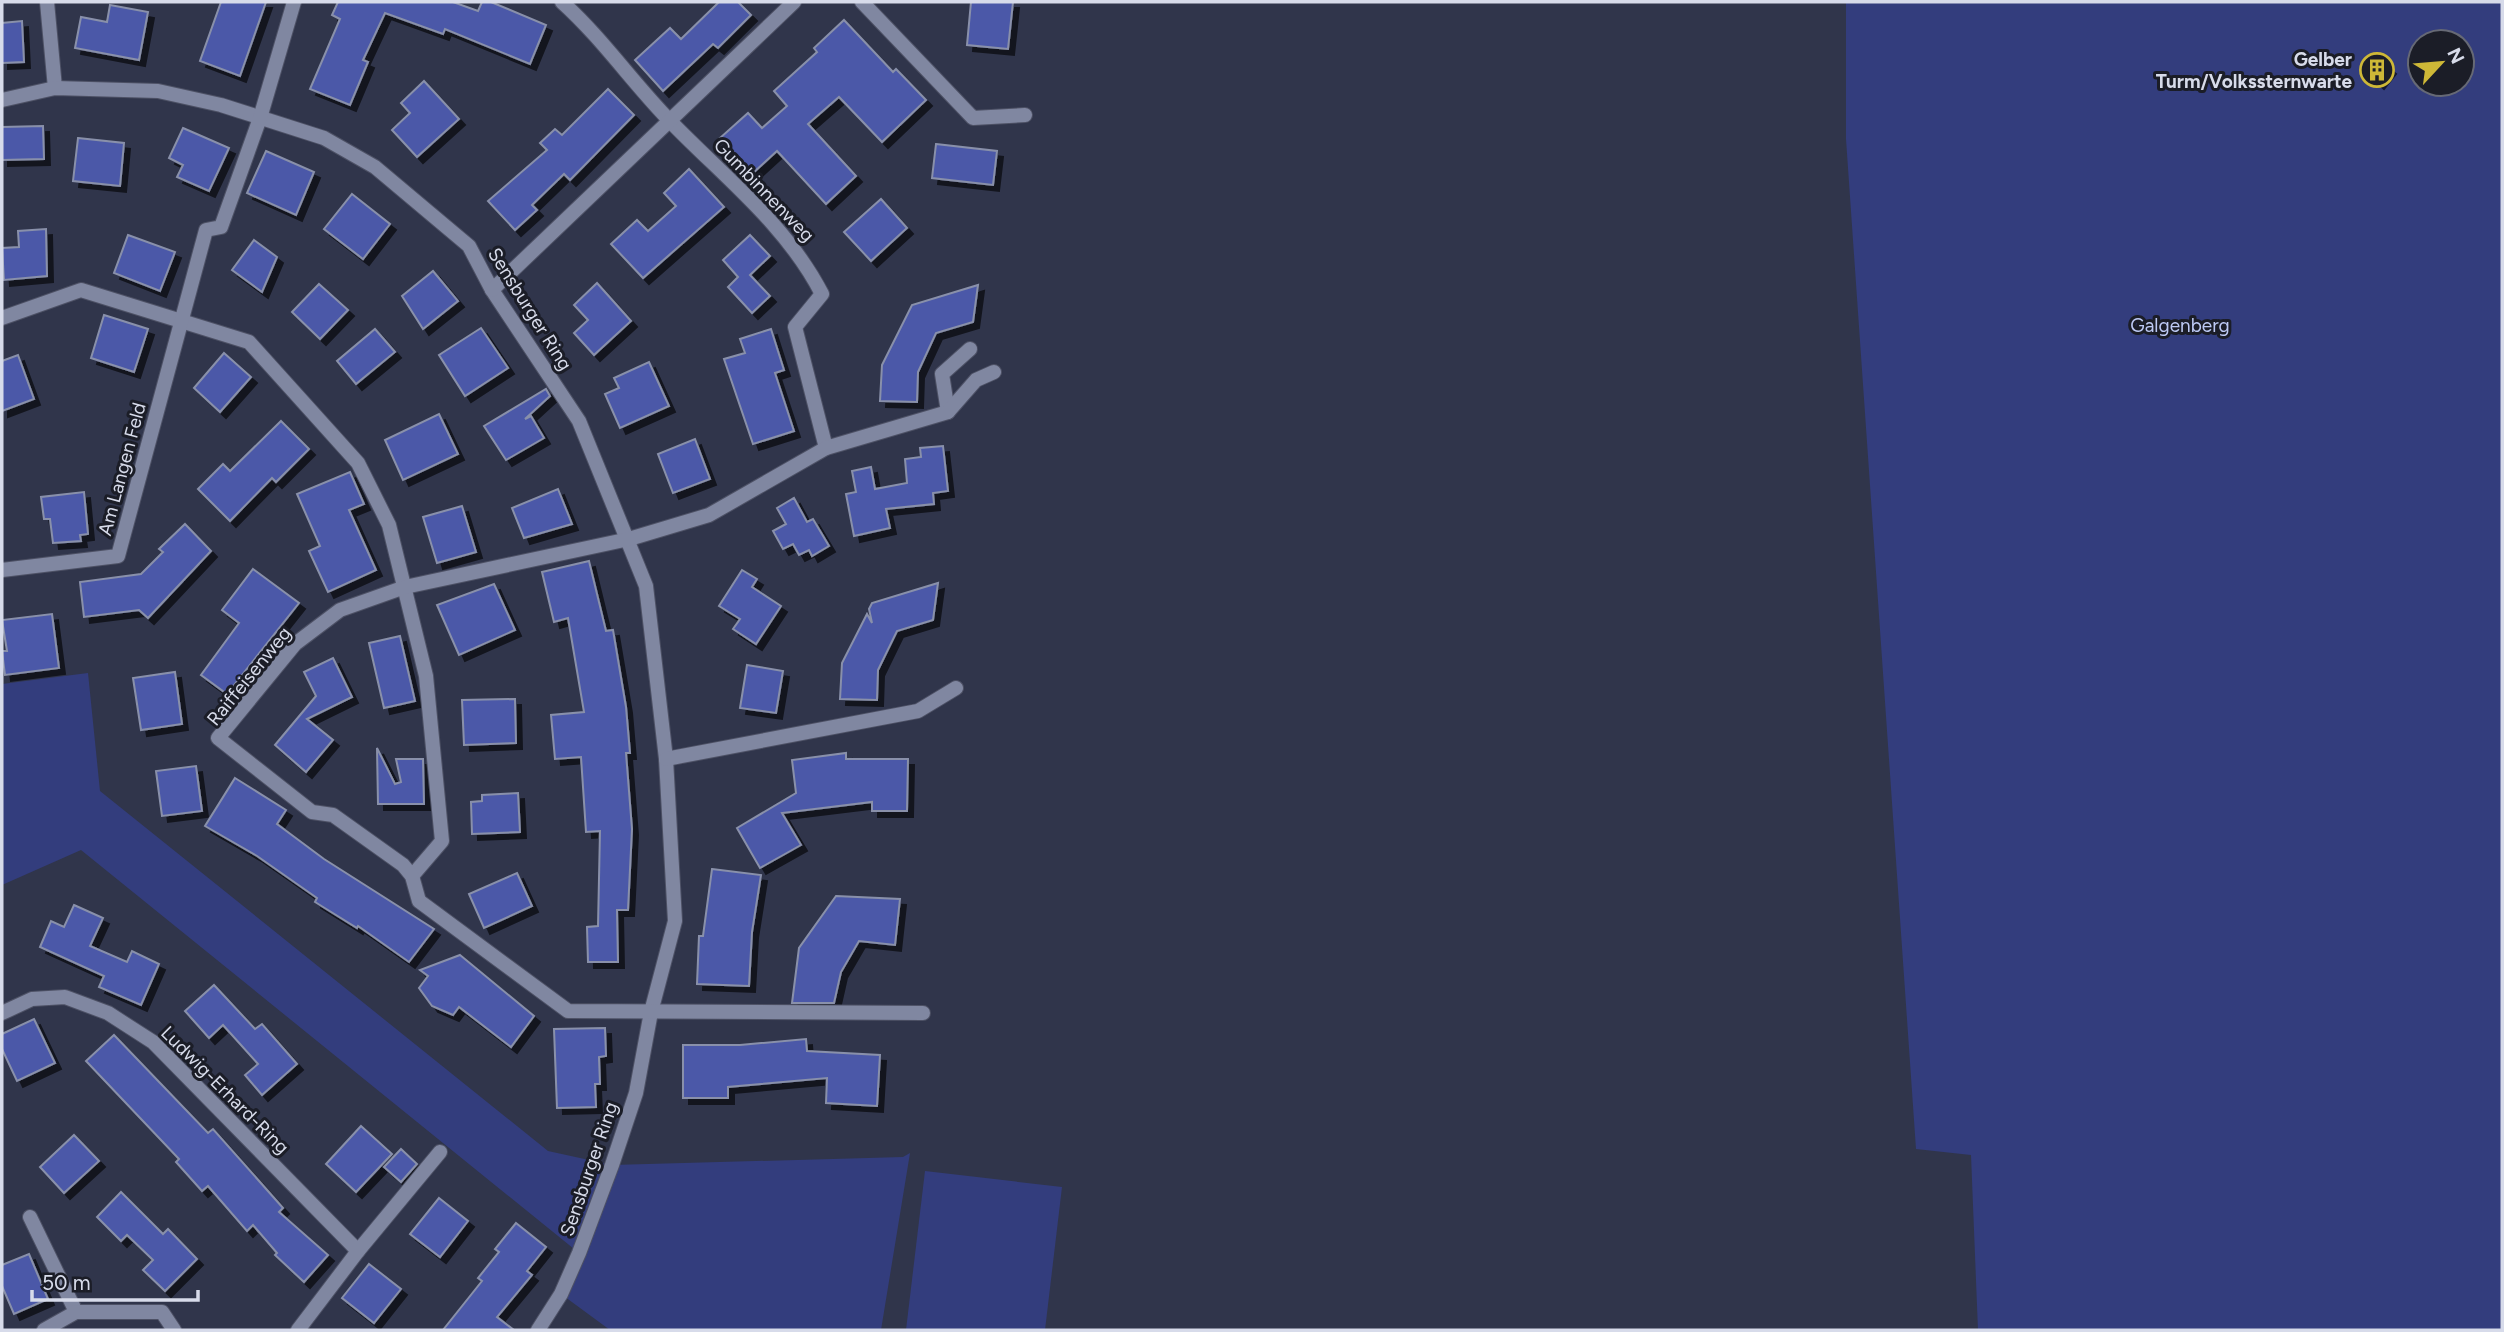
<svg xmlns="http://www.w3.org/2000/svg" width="2504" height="1332" font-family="Figtree,sans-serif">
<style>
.green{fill:#333d7d;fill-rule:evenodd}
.building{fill:#4b59a8;stroke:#8990aa;stroke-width:2;filter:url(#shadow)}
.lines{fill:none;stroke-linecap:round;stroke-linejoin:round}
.street-casing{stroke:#4d5165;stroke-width:16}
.street{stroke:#8087a1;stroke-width:14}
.labels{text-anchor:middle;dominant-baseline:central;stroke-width:6;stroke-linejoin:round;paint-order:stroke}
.poi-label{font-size:19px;font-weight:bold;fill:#d7dbea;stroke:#1b1d27;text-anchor:end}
.street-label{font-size:19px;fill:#d7dbea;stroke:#1b1d27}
.park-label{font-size:19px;fill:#bdc9f4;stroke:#1b1d27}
</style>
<defs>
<filter id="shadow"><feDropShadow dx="6" dy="6" stdDeviation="0" flood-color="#0009"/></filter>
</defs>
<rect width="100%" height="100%" fill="#30354b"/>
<!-- green -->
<g class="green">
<path d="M1846 2H2502V1330H1978L1971 1155 1916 1149 1846 139ZM2420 42H2462V84H2420Z"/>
<path d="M88 673 100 791 548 1151 612 1165 903 1157 910 1153 881 1330H610L561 1294 579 1253 81 850 2 885V684Z"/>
<path d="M925 1171 1062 1187 1045 1330H906Z"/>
</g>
<!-- building -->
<g class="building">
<path d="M221 2H266L240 76 200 61Z"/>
<path d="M338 2H453L478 11 482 2H491L546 25 530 64 445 29 443 34 385 13 363 60 368 62 350 105 310 89 340 19 332 15Z"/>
<path d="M719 2H738L751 15 718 48 713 44 663 91 635 60 670 28 681 39Z"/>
<path d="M971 2H1013L1008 49 967 45Z"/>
<path d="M110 5 148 12 139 60 75 48 81 17 107 22Z"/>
<path d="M844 20 893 72 896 69 926 100 882 142 839 97 808 124 856 176 826 204 777 151 753 173 720 138 748 113 762 128 787 106 774 91 817 52 814 48Z"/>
<path d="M22 21 24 62 2 63V23Z"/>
<path d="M2375 57 2390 68 2378 83 2363 70Z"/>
<path d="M424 81 459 119 417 157 392 130 410 113 401 103Z"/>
<path d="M608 89 634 115 570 180 564 174 532 205 537 210 515 230 488 201 547 150 540 143 555 129 562 135Z"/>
<path d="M43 126 44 159 2 160V127Z"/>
<path d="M183 128 229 148 209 191 177 177 183 165 169 158Z"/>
<path d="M78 138 124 143 120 186 73 181Z"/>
<path d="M936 144 997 151 993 185 932 178Z"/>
<path d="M266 151 314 172 296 215 247 193Z"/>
<path d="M689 169 724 207 643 278 611 244 637 220 648 231 676 206 664 193Z"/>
<path d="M352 194 390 224 363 259 324 229Z"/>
<path d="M881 199 907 228 871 261 844 232Z"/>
<path d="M46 229 47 276 4 280 2 248 19 247 18 231Z"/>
<path d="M128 235 175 252 160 291 114 273Z"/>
<path d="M750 235 770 256 750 275 770 296 752 313 728 287 738 277 723 260Z"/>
<path d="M254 240 277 257 262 292 232 270Z"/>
<path d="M433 271 458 301 423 329 402 296Z"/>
<path d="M597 283 631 321 594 355 574 333 588 320 574 305Z"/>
<path d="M319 284 348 310 320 339 292 312Z"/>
<path d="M978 285 973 322 936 333 918 372 917 402 880 401 882 365 912 305Z"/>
<path d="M104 315 148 329 134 372 91 358Z"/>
<path d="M481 328 508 368 465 396 439 355Z"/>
<path d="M375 329 395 352 356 384 337 361Z"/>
<path d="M771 329 784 370 775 373 794 431 753 444 724 359 745 353 740 339Z"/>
<path d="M224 353 251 377 220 412 194 388Z"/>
<path d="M18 355 34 399 2 411V361Z"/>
<path d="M649 362 669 406 620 428 605 394 619 388 614 378Z"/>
<path d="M546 389 550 396 525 419 531 416 544 438 506 460 484 426Z"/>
<path d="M439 414 458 454 403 480 385 440Z"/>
<path d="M281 421 309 449 276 482 272 478 230 521 198 489 223 464 230 471Z"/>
<path d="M695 439 710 479 673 493 658 454Z"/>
<path d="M943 446 948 491 933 493 934 504 886 509 890 528 854 536 846 494 856 492 852 471 871 467 875 489 907 483 905 459 921 457 920 448Z"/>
<path d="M350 472 364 504 349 510 376 570 328 592 309 551 320 546 297 494Z"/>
<path d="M558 489 572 524 524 538 512 508Z"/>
<path d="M84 492 88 534 80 535 81 541 53 543 50 519H44L41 497Z"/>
<path d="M794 498 807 522 813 519 829 546 812 556 809 550 799 555 793 544 783 549 773 531 786 524 777 508Z"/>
<path d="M462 506 476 552 437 563 423 517Z"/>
<path d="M185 524 211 551 148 618 139 610 84 617 80 582 141 574 163 552 159 549Z"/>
<path d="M589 561 606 631 613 630 626 707 630 753H626L632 829 628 910H617L618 962H588L587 927 598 926 600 831 586 832 581 757 555 759 551 715 584 712 568 618 554 622 542 572Z"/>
<path d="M253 569 299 603 227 694 201 675 239 623 222 610Z"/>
<path d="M742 570 757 579 752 587 781 606 756 644 733 629 740 619 719 606Z"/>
<path d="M938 583 933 620 897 631 878 670 877 700 840 699 842 663 867 614 872 623 869 609 872 603Z"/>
<path d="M494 584 515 630 459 655 437 605Z"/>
<path d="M52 614 59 668 5 675 2 651H7L2 620Z"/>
<path d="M400 636 415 701 384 708 369 643Z"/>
<path d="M333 658 352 697 307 719 333 740 306 772 275 745 316 696 304 672Z"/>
<path d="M747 665 783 671 776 713 740 708Z"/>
<path d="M175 672 182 724 141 730 133 678Z"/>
<path d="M515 699 516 743 464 745 462 700Z"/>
<path d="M377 748 395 784 401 782 396 759H423L424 804H378Z"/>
<path d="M846 753V759H908L907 811H872V802L782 813 801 845 760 868 737 828 796 793 792 760Z"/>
<path d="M196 766 202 811 162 816 156 771Z"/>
<path d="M235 778 286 810 277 824 324 859 434 929 409 962 358 926 357 928 315 902 317 898 257 856 205 826Z"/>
<path d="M518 793 520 832 472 834 471 802 482 801V795Z"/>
<path d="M712 869 761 875 752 932 749 986 697 984 699 936H703Z"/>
<path d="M517 873 532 906 484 928 469 894Z"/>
<path d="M836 896 900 899 895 945 859 941 841 972 834 1003H792L799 948Z"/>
<path d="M74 905 103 918 90 946 127 962 132 951 159 964 141 1005 99 987 104 976 40 947 51 921 64 927Z"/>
<path d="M460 955 534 1016 511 1047 459 1007 453 1015 432 1006 419 988 428 976 420 970Z"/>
<path d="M214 985 255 1029 262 1024 297 1064 262 1095 245 1075 258 1064 223 1025 209 1038 185 1011Z"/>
<path d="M34 1019 55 1063 17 1081 2 1049V1034Z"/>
<path d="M605 1028 606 1056 599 1057 600 1084H595L596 1107 557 1108 554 1029Z"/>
<path d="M114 1035 208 1133 213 1129 283 1208 279 1212 328 1255 304 1282 275 1255 277 1253 253 1225 247 1231 208 1186 202 1191 176 1162 179 1159 86 1061Z"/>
<path d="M806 1039 807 1051 880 1055 877 1106 826 1103 827 1078 728 1087V1098H683V1045H740Z"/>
<path d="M361 1126 392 1154 356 1192 326 1164Z"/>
<path d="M74 1135 99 1161 64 1193 40 1167Z"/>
<path d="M401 1149 417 1164 401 1182 384 1167Z"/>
<path d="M121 1192 163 1234 168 1229 197 1259 165 1291 143 1270 153 1260 127 1235 121 1241 97 1217Z"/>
<path d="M439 1198 468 1221 440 1257 410 1234Z"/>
<path d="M516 1223 546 1247 527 1271 532 1275 497 1317 514 1330H443L482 1281 478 1278 499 1252 495 1249Z"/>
<path d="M29 1254 48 1299 14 1314 2 1286V1265Z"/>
<path d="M369 1264 401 1289 374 1323 342 1298Z"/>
</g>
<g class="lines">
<!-- street casing -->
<g class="street-casing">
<g id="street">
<path d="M47 2 55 88"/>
<path d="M562 2C602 38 632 82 670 121 723 176 786 224 822 294L795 327 826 448"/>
<path d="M862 2 973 118 1025 115"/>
<path d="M2 100 55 88 158 91 221 105 324 138 375 167 469 246 492 290 579 421 646 586 666 759 675 921 651 1012 636 1093 612 1165 579 1253 561 1294 538 1330"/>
<path d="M492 290 794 2"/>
<path d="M2 318 81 290 249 342 358 463 389 525 426 676 442 841 412 876"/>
<path d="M948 412 942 374 970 349"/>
<path d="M2 570 118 556 206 230 221 227 260 118 294 2"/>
<path d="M666 759 918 711 956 688"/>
<path d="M2 1013 32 999 65 997 108 1013 153 1042 358 1251"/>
<path d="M923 1013 568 1011 419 901 412 876 403 865 333 815 312 812 218 738 295 644 340 610 405 587 629 539 709 515 826 448 948 412 976 380 994 372"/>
<path d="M30 1217 76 1312"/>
<path d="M44 1330 76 1312H162L174 1330"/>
<path d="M298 1330 358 1251 440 1152"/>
</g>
</g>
<!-- street -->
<use href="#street" class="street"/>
</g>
<!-- icons -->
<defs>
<g id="building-ring" transform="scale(1.75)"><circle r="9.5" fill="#1b1d27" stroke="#ceb837" stroke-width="1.5"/><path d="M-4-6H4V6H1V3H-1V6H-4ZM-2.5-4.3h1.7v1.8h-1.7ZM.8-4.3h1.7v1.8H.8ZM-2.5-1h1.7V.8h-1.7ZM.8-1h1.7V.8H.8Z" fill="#ceb837"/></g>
</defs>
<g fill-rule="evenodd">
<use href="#building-ring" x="2377" y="70"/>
</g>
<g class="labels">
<!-- poi labels -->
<g class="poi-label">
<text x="2352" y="59">Gelber<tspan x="2352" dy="22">Turm/Volkssternwarte</tspan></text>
</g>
<!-- street labels -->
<g class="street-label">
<text transform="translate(764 190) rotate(46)">Gumbinnenweg</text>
<text transform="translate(530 309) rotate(58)">Sensburger Ring</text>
<text transform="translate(122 469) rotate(-75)">Am Langen Feld</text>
<text transform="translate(249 676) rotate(-51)">Raiffeisenweg</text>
<text transform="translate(225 1090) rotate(45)">Ludwig-Erhard-Ring</text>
<text transform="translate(589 1169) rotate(-71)">Sensburger Ring</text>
</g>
<!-- park labels -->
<g class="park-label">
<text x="2180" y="325">Galgenberg</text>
</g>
</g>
<!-- border -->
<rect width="2504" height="1332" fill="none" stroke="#d7dbea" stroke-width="7"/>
<!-- north arrow -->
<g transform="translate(2441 63) rotate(64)"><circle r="33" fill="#1b1d27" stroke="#666975" stroke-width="2"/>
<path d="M0-5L12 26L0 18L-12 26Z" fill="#ceb837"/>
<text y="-10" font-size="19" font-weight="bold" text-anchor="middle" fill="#d7dbea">N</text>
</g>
<!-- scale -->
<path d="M32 1290v10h166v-10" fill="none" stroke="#d7dbea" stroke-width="3.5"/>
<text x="42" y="1290" font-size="21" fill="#d7dbea" stroke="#1b1d27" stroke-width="5" paint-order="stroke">50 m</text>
</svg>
